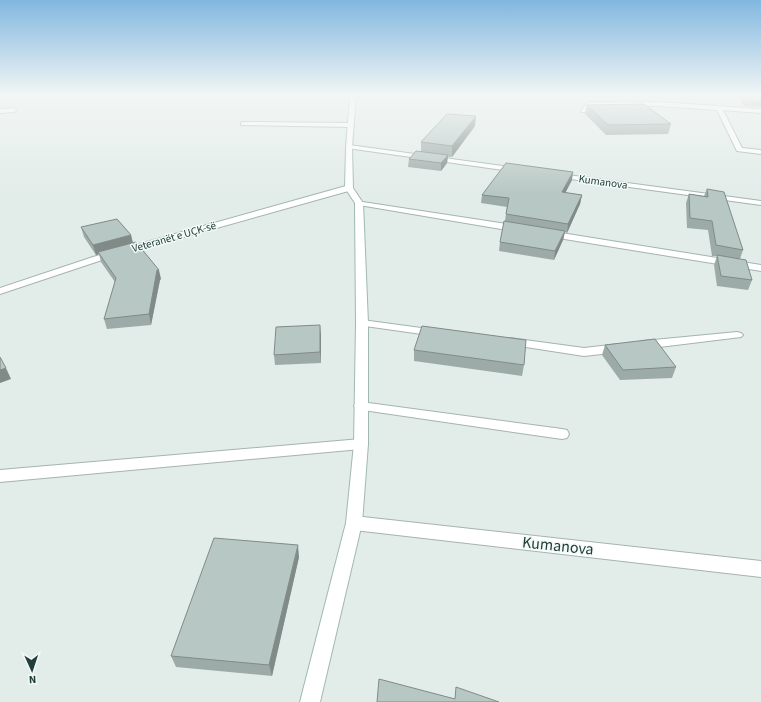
<svg xmlns="http://www.w3.org/2000/svg" width="761" height="702" font-family="'Source Sans 3',sans-serif">
<style>
.lines{fill:none;stroke-linecap:round;stroke-linejoin:round}
.lane-casing{stroke:#a4b4b1;stroke-width:2}
.street-casing{stroke:#a4b4b1;stroke-width:2}
.secondary-casing{stroke:#a0b8b3;stroke-width:2}
.lane{fill:#fff;fill-rule:evenodd}
.street{fill:#fff;fill-rule:evenodd}
.secondary{fill:#fff;fill-rule:evenodd}
.wall{fill:#9daba8}
.shaded-wall{fill:#808b88}
.building{fill:#b7c7c3;stroke:#808b88}
.labels{text-anchor:middle;dominant-baseline:central;stroke-width:3;stroke-linejoin:round;paint-order:stroke}
.far-street-label{font-size:11px;fill:#213e3a;stroke:#f2f9f6}
.near-street-label{font-size:16px;fill:#213e3a;stroke:#f2f9f6}
</style>
<rect width="100%" height="100%" fill="#e2ece9"/>
<g class="lines">
<!-- lane casing -->
<g class="lane-casing">
<path id="lane" d="M589 102H659L761 109V113L723 110 742 148 761 150V154L737 151 717 110 659 106H591L585 112H581V110Z"/>
</g>
<!-- street casing -->
<g class="street-casing">
<g id="street">
<path d="M0 109 14 108 17 110 14 112 0 113Z"/>
<path d="M243 122 351 123 354 125 351 127 241 125V123Z"/>
<path d="M349 145 518 168 522 170 518 172 347 148 346 147Z"/>
<path d="M553 173 761 201V205L556 177H553Z"/>
<path d="M346 186H352L353 188 352 190 99 261 0 294V288L93 257Z"/>
<path d="M356 201 519 226 523 229 519 232 359 205H356L355 203Z"/>
<path d="M549 231 761 265V271L546 236 544 234 546 232Z"/>
<path d="M362 320 436 330 440 331 442 333 440 335 436 336 358 325 356 323 358 321Z"/>
<path d="M737 332 741 333 743 335 741 337 643 349 639 348 637 345 639 342 643 341Z"/>
<path d="M510 338 584 348 619 344 623 345 625 348 623 351 619 352 584 356 506 344 504 342 506 340Z"/>
<path d="M361 402 562 429 567 430 569 434 567 438 562 439 356 409 354 406 356 403Z"/>
<path d="M361 439 366 440 368 444 366 448 361 449 0 482V470Z"/>
<path d="M354 516 761 561V577L354 530 348 528 346 523 348 518Z"/>
</g>
</g>
<!-- secondary casing -->
<g class="secondary-casing">
<path id="secondary" d="M350 96H356L352 147 353 188 363 203 368 323V444L362 523 320 702H300L346 523 354 444 356 323 355 203 345 188 346 147Z"/>
</g>
<!-- lane -->
<use href="#lane" class="lane"/>
<!-- street -->
<use href="#street" class="street"/>
<!-- secondary -->
<use href="#secondary" class="secondary"/>
</g>
<!-- wall -->
<g class="wall">
<path d="M738 96H761V107L744 106Z"/>
<path d="M587 105 671 124 668 134 606 135 585 114Z"/>
<path d="M475 126 452 157H448L447 163 441 171 408 167 409 159 421 152V142Z"/>
<path d="M572 180 565 193 582 195 580 204 567 233 565 232 563 240 554 260 499 251 500 242 505 221 507 207 481 203 482 195Z"/>
<path d="M707 189 743 250 740 259 752 280 748 290 717 286 714 265 717 256H712L708 230 687 228 686 203 689 194 704 196Z"/>
<path d="M81 227 131 235 133 243 161 279 160 280 151 325 107 329 104 319 115 282 101 262 99 254 96 255 84 237Z"/>
<path d="M321 335V363L275 365 274 355Z"/>
<path d="M605 345 676 367 672 378 620 380 602 355Z"/>
<path d="M414 350 524 365 522 376 414 361Z"/>
<path d="M299 557 272 676 176 667 171 656Z"/>
</g>
<!-- shaded-wall -->
<g class="shaded-wall">
<path d="M476 116 475 126 452 157V146Z"/>
<path d="M448 155 447 163 441 171V163Z"/>
<path d="M573 172 572 180 561 201 562 192Z"/>
<path d="M582 195 580 204 567 233 568 224Z"/>
<path d="M565 231 563 240 554 260 555 251Z"/>
<path d="M131 235 133 244 98 252 99 254 96 255 93 245Z"/>
<path d="M157 270H159L161 279 160 280 151 325 149 314Z"/>
<path d="M320 325 321 335V363L320 352Z"/>
<path d="M6 368 11 379 0 383V370Z"/>
<path d="M298 545 299 557 272 676 269 665Z"/>
</g>
<!-- building -->
<g class="building">
<path d="M743 96H761V102L746 101Z"/>
<path d="M644 104 671 124 608 125 587 105Z"/>
<path d="M447 114 476 116 452 146 421 142Z"/>
<path d="M416 151 448 155 441 163 409 159Z"/>
<path d="M506 163 573 172 562 192 582 195 568 224 506 214 509 198 482 195Z"/>
<path d="M707 189 724 192 743 250 716 245 712 221 690 218 689 194 708 197Z"/>
<path d="M117 219 131 235 93 245 81 227Z"/>
<path d="M504 221 565 231 555 251 500 242Z"/>
<path d="M136 242 159 270H157L149 314 104 319 116 278 98 252Z"/>
<path d="M717 255 746 260 752 280 721 276Z"/>
<path d="M320 325V352L274 355 276 327Z"/>
<path d="M422 326 526 340 524 365 414 350Z"/>
<path d="M655 339 676 367 623 370 605 345Z"/>
<path d="M0 357 6 368 0 370Z"/>
<path d="M214 538 298 545 269 665 171 656Z"/>
<path d="M379 679 455 699 456 687 499 702H377Z"/>
</g>
<!-- sky -->
<linearGradient id="sky" x2="0" y2="1"><stop stop-color="#82b7df"/><stop offset="0.49" stop-color="#f2f6f5"/><stop offset="1" stop-color="#f2f6f5" stop-opacity="0"/></linearGradient>
<rect width="761" height="194" fill="url(#sky)"/>
<g class="labels">
<!-- far-street labels -->
<g class="far-street-label">
<text transform="translate(603 182) rotate(8)">Kumanova</text>
<text transform="translate(174 237) rotate(-16)">Veteranët e UÇK-së</text>
</g>
<!-- near-street labels -->
<g class="near-street-label">
<text transform="translate(558 546) rotate(6)">Kumanova</text>
</g>
</g>
<!-- north arrow -->
<g transform="translate(32 670) rotate(177)" stroke="#f2f9f6" stroke-width="3" paint-order="stroke">
<path d="M0-3L7 15L0 10L-7 15Z" fill="#213e3a"/>
<text y="-6" font-size="11" font-weight="bold" text-anchor="middle" fill="#213e3a">N</text>
</g>
</svg>
